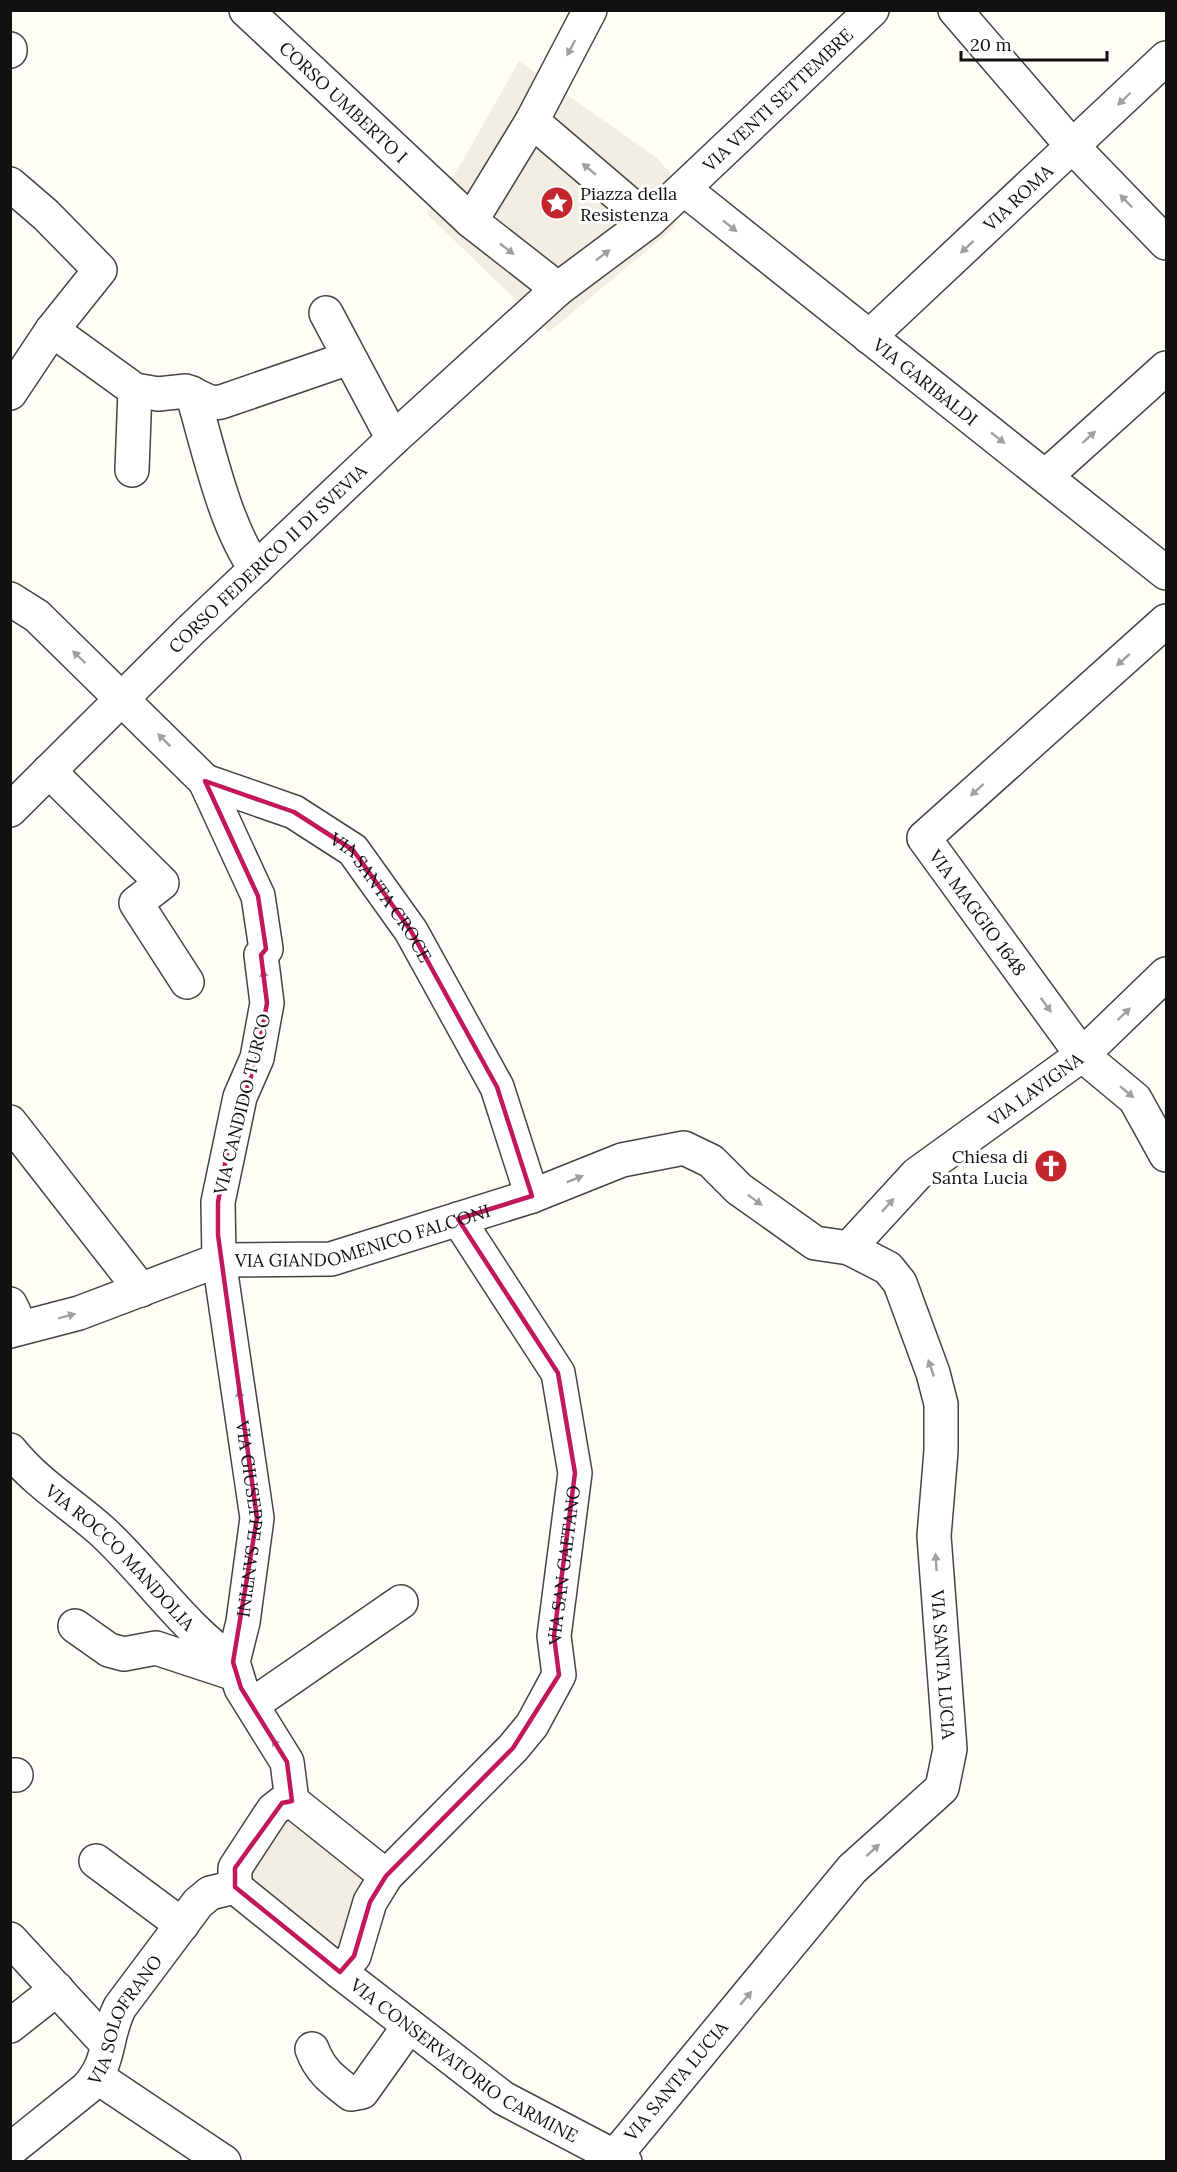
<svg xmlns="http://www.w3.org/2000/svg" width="1177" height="2172" font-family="Lora,serif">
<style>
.plaza{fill:#f1ede2}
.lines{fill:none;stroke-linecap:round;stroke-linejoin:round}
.pedestrian-casing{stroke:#444;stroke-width:36}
.minor-casing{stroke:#444;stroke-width:36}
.pedestrian{stroke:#fff;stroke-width:33}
.minor{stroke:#fff;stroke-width:33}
.oneway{fill:#a0a0a0}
.marked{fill:none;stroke:#c2185b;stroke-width:4.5;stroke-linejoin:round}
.labels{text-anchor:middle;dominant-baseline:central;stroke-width:6;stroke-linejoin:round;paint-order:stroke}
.street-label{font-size:18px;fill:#111;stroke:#fff}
.poi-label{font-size:18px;fill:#111;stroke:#fff;text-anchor:start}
</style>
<rect width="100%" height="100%" fill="#fffdf5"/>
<!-- plaza -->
<g class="plaza">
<path d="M519 61 657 158 684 189 674 228 549 332 427 214 462 162Z"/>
<path d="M273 1810 386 1876 340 1972 235 1868Z"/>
</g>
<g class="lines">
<!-- pedestrian casing -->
<g class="pedestrian-casing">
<g id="pedestrian">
<path d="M10 49V51"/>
<path d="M10 184 46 215 100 270 52 330 10 393"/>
<path d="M326 313 393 439"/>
<path d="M52 330 135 390 158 394 186 391 212 403 221 402 349 358"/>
<path d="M192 393C208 446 224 525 256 569"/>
<path d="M132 470 135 390"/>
<path d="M49 771 162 883 136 903 187 982"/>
<path id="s1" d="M10 810 191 630 393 439 558 289"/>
<path d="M10 1122 141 1290"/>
<path d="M10 1304 14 1312"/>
<path id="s2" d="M10 1450C36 1483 72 1504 103 1532 148 1574 182 1626 233 1662"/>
<path d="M75 1626 109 1650 124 1654 156 1648 232 1673"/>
<path d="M252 1705 401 1602"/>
<path d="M10 1775H16"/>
<path d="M96 1861 182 1925"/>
<path d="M10 2026 57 1989"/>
<path d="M312 2049C320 2071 333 2080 351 2094L362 2092 409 2026"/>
</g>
</g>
<!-- minor casing -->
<g class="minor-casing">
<g id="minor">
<path id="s3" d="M246 10 471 221"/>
<path d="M955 10 1074 148 1166 243"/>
<path d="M532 121 590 10"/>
<path id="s4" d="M684 189 1166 573"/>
<path id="s5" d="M649 221 532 121 471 221 558 289 649 221 872 10"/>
<path id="s6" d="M869 337 1166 58"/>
<path d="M1046 476 1166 368"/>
<path id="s7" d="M10 599 37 616 205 781 294 812 353 850 411 931 497 1087 532 1196"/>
<path id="s8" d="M1166 621 924 838 1082 1055 1135 1099 1166 1155"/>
<path id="s9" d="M205 781 258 896 266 949 261 955 267 1003 257 1058 240 1097 218 1202 219 1260 257 1518 243 1622 233 1662 241 1688 287 1762 292 1801"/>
<path id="s10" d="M849 1248 917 1174 1082 1055 1166 974"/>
<path id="s11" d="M10 1331 79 1313 219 1260 331 1259 532 1196 622 1160 684 1148 711 1161 739 1189 815 1243 849 1248 888 1268 900 1283 933 1373 941 1404V1451L934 1536 950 1749 942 1788 852 1869 615 2156"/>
<path d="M292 1801 386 1876 370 1902 354 1956 340 1972 235 1887V1868L273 1810 282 1803Z"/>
<path id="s12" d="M386 1876 513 1748 532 1725 559 1675 554 1636 575 1473 558 1373 458 1219"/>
<path d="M10 1939 107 2044"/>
<path id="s13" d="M340 1972 503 2098 625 2162"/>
<path d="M97 2077 224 2162"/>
<path id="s14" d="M10 2150 87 2088C112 2061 104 2038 120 2007L198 1903 210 1893 235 1887"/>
</g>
</g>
<!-- pedestrian -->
<use href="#pedestrian" class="pedestrian"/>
<!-- minor -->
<use href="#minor" class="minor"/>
</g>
<!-- one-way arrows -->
<defs><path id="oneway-solid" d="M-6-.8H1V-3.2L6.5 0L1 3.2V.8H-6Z" transform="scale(1.5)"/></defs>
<g class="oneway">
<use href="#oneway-solid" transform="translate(571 48) rotate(118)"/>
<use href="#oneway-solid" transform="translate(1124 99) rotate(136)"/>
<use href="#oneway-solid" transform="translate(589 169) rotate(-140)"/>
<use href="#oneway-solid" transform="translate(1126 201) rotate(-134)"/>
<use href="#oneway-solid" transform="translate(730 226) rotate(39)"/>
<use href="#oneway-solid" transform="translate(967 247) rotate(137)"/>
<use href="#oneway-solid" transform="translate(507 249) rotate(38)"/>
<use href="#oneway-solid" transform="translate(603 255) rotate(-37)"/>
<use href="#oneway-solid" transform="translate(1089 437) rotate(-42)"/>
<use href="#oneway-solid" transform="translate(998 438) rotate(38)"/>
<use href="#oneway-solid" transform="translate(79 657) rotate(-136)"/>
<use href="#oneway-solid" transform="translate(1123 660) rotate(138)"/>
<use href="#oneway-solid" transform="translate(164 740) rotate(-135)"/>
<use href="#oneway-solid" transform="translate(977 790) rotate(138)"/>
<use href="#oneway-solid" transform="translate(264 978) rotate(-97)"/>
<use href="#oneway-solid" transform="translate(1046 1005) rotate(54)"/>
<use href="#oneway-solid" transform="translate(1124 1014) rotate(-44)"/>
<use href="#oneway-solid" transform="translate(1127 1092) rotate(40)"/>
<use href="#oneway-solid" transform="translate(575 1179) rotate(-22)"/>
<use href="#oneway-solid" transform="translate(755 1200) rotate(36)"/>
<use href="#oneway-solid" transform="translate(888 1205) rotate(-48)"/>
<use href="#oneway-solid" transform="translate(67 1316) rotate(-15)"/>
<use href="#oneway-solid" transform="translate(931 1368) rotate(-109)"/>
<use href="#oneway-solid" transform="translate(240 1398) rotate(-100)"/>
<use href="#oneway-solid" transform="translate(936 1562) rotate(-94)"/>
<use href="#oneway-solid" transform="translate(277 1746) rotate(-122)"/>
<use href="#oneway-solid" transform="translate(873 1850) rotate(-42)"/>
<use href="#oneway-solid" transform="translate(746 1998) rotate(-50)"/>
</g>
<!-- marked area -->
<path class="marked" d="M205 781 294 812 353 850 411 931 497 1087 532 1196 458 1219 558 1373 575 1473 554 1636 559 1675 513 1748 386 1876 370 1902 354 1956 340 1972 235 1887V1868L282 1803 292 1801 287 1762 241 1688 233 1662 257 1518 218 1235V1202L229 1143 257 1058 267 1003 261 955 266 949 258 896Z"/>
<!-- icons -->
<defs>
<g id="sight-disc" transform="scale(1.725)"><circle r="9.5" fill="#c4262e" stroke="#fff"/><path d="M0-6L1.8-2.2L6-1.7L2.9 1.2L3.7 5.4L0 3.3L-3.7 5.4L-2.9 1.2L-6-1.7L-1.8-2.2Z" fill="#fff"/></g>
<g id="church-disc" transform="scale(1.725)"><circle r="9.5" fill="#c4262e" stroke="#fff"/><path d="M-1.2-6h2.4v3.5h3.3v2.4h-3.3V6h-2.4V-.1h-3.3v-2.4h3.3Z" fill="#fff"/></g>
</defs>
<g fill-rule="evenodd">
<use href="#sight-disc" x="557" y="203"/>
<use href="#church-disc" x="1051" y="1166"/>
</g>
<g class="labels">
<!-- street labels -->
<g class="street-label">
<text stroke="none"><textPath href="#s5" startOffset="672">VIA VENTI SETTEMBRE</textPath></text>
<text stroke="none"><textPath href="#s3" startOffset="134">CORSO UMBERTO I</textPath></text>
<text stroke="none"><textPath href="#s6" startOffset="204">VIA ROMA</textPath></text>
<text stroke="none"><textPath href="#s4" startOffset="309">VIA GARIBALDI</textPath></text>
<text stroke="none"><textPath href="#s1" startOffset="360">CORSO FEDERICO II DI SVEVIA</textPath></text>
<text stroke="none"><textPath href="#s7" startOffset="486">VIA SANTA CROCE</textPath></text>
<text stroke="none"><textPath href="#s8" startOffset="417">VIA MAGGIO 1648</textPath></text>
<text stroke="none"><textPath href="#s10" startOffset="246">VIA LAVIGNA</textPath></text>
<text transform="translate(242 1104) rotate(-76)">VIA CANDIDO TURCO</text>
<text stroke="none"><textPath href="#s11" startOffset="368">VIA GIANDOMENICO FALCONI</textPath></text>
<text stroke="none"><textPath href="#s9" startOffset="762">VIA GIUSEPPE SANTINI</textPath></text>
<text stroke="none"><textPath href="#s2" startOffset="154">VIA ROCCO MANDOLIA</textPath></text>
<text stroke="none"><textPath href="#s12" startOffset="378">VIA SAN GAETANO</textPath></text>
<text stroke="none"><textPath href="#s11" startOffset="1353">VIA SANTA LUCIA</textPath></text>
<text stroke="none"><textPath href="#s14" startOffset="178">VIA SOLOFRANO</textPath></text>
<text stroke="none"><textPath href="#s13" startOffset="153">VIA CONSERVATORIO CARMINE</textPath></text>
<text transform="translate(676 2081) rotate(-50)">VIA SANTA LUCIA</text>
</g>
<!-- poi labels -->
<g class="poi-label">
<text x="580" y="193">Piazza della<tspan x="580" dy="21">Resistenza</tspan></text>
<text x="1028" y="1156" text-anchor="end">Chiesa di<tspan x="1028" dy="21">Santa Lucia</tspan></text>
</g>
</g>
<!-- border -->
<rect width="1177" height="2172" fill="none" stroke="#111111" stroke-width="24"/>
<!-- scale -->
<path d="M961 51v9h146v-9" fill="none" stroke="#111111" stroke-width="3"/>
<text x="970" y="51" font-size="18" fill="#111111" stroke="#ffffff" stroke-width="4.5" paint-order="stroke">20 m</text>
</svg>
